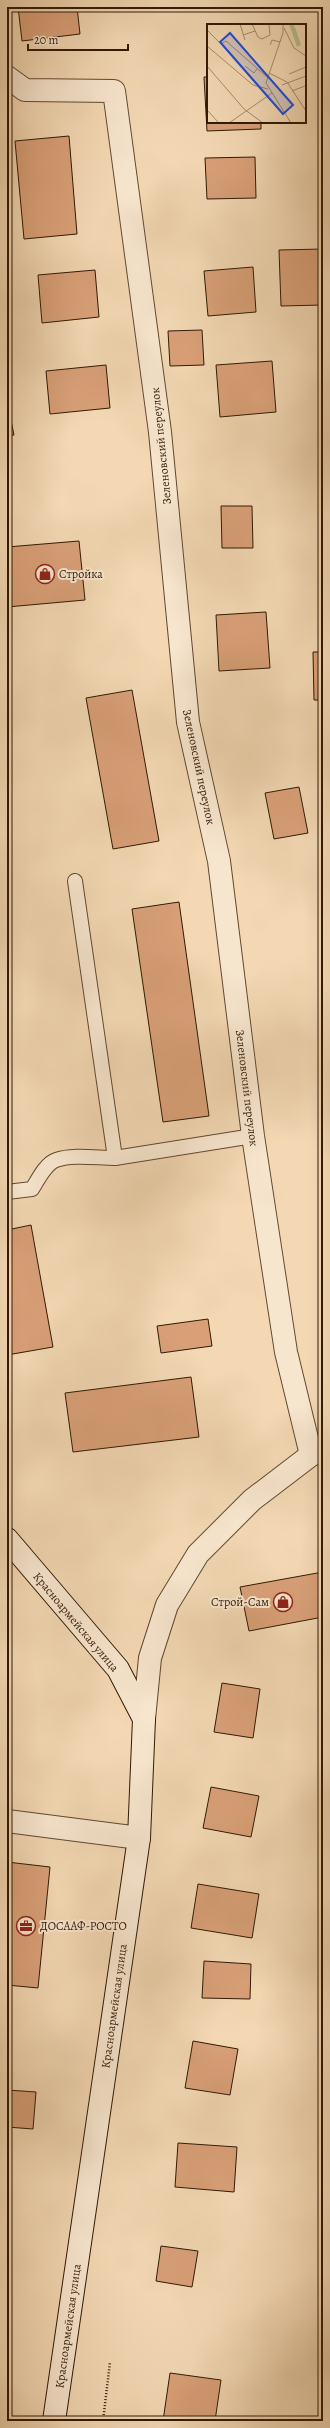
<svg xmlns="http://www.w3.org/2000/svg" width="330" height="2428" font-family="Alegreya,serif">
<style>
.building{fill:#d9a078;stroke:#301905}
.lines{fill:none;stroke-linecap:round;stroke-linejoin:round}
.lane-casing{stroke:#614930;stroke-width:16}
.street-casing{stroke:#614930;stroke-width:24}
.secondary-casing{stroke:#301905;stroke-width:24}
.path{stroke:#301905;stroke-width:2.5;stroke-dasharray:1 2;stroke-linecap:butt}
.lane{stroke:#f7e6ce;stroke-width:14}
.street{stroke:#f7e6ce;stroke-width:22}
.secondary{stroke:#f7e6ce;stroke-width:22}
.labels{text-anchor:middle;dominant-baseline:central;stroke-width:4;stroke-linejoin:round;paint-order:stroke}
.street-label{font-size:12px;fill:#301905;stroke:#f7e6ce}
.poi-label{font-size:12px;fill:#301905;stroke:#f7e6ce;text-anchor:start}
.inset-road{fill:none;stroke:#a58c6d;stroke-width:1}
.view{fill:#1d4ed8;fill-opacity:0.15;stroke:#1d4ed8;stroke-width:2}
.inset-edge{fill:none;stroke:#301905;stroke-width:2}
</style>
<rect width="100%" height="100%" fill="#f3d8b3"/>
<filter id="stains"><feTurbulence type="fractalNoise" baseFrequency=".005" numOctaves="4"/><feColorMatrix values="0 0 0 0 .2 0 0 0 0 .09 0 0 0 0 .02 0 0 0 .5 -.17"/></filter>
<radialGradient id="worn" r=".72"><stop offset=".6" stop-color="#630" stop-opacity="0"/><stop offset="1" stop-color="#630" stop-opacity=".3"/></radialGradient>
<!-- building -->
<g class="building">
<path d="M18 7H77L80 34 22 41Z"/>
<path d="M204 77H208V122H261V129L207 131Z"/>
<path d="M69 136 77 234 24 239 15 141Z"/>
<path d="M255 157 256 198 207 199 205 158Z"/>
<path d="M323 249V305L281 306 279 250Z"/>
<path d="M253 267 256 312 208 316 204 271Z"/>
<path d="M95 270 99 317 42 323 38 275Z"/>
<path d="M202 330 204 365 170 366 168 331Z"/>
<path d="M272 361 276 412 220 417 216 365Z"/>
<path d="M106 365 110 408 50 414 46 371Z"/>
<path d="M7 402 14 435 7 436Z"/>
<path d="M221 506H252L253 548H222Z"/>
<path d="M79 541 85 600 7 607V547Z"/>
<path d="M266 612 270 668 219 671 216 615Z"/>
<path d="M313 652H323V700H314Z"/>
<path d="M132 690 159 841 113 849 86 698Z"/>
<path d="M299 787 308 833 274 839 265 793Z"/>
<path d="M179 902 209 1116 163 1122 132 909Z"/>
<path d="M7 1083 10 1100H7Z"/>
<path d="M31 1225 53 1347 7 1355V1230Z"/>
<path d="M208 1319 212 1346 161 1353 157 1326Z"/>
<path d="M191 1377 199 1437 73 1452 65 1393Z"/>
<path d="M323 1572V1617L249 1631 240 1587Z"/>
<path d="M222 1683 260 1689 253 1738 214 1732Z"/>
<path d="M211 1787 259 1796 251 1837 203 1828Z"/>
<path d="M7 1862 50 1867 38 1988 7 1985Z"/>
<path d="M198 1884 259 1894 252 1938 191 1928Z"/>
<path d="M204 1961 251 1964 250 1999 202 1998Z"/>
<path d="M193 2041 238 2049 230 2095 185 2088Z"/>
<path d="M7 2090 36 2092 33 2129 7 2127Z"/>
<path d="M178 2143 237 2147 234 2192 175 2187Z"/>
<path d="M161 2246 198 2251 192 2287 156 2281Z"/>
<path d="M170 2373 221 2380 215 2421H163Z"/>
</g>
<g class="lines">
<!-- lane casing -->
<g class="lane-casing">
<g id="lane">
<path d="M75 881 115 1158 253 1136"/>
<path d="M7 1192 32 1189C38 1180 45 1164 56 1160 73 1154 97 1158 115 1158"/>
</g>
</g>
<!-- street casing -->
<g class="street-casing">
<g id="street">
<path d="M7 77 25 90 114 91 160 432 188 722 219 861 253 1136 286 1352 311 1455"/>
<path d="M144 1719 150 1658 167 1605 198 1554 252 1500 311 1455 323 1448"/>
<path d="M7 1821 139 1838"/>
</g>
</g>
<!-- secondary casing -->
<g class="secondary-casing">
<path id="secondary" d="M7 1539 118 1669 144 1719 139 1838 54 2421"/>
</g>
<!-- path -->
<path class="path" d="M103 2421 110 2362"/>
<!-- lane -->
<use href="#lane" class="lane"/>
<!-- street -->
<use href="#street" class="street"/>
<!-- secondary -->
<use href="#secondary" class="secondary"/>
</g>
<!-- icons -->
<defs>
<g id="shop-ring" transform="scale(1)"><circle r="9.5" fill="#f7e6ce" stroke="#8f2418" stroke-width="1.5"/><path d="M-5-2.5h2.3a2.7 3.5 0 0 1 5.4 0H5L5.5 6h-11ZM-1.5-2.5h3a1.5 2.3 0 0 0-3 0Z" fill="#8f2418"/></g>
<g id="office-ring" transform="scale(1)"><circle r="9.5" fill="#f7e6ce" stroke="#8f2418" stroke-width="1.5"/><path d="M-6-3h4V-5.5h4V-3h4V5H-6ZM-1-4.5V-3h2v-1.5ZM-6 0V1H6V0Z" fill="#8f2418"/></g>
</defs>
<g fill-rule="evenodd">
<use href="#shop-ring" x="45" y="574"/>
<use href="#shop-ring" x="283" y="1602"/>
<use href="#office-ring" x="26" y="1926"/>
</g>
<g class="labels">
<!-- street labels -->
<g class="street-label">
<text transform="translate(161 446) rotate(-96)">Зеленовский переулок</text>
<text transform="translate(199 767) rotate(78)">Зеленовский переулок</text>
<text transform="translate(247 1088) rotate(83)">Зеленовский переулок</text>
<text transform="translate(76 1622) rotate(50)">Красноармейская улица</text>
<text transform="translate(114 2006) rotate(-82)">Красноармейская улица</text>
<text transform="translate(68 2326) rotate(-82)">Красноармейская улица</text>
</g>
<!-- poi labels -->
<g class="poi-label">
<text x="59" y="574">Стройка</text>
<text x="269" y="1602" text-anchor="end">Строй-Сам</text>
<text x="40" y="1926">ДОСААФ-РОСТО</text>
</g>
</g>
<!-- overview -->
<g transform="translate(207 24)">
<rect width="99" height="99" fill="#f3d8b3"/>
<path d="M82 0H86L89 6 94 21 90 23Z" fill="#b9bf8e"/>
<path class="inset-road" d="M33 0 38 16M45 0 51 13 55 15 63 11 62 0M76 0V9L59 59 84 99M77 4 87 24 99 32M0 6 14 20 19 17 60 53M36 11 48 7M63 21 65 16 73 18M0 22 46 61 61 65M0 42 37 85 56 99M38 42 47 49 50 45M62 49 80 58 99 87M82 50 99 43M75 61 99 52M85 67 98 62M0 86 12 99M22 99 65 69"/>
<path class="view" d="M23 9 86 81 76 90 13 18Z"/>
<rect width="99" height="99" class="inset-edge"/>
</g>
<!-- margin -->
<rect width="330" height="2428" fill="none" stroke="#f3d8b3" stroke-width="24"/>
<rect x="8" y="8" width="314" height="2412" fill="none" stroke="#301905" stroke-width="2"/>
<rect x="12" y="12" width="306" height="2404" fill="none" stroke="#301905"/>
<!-- scale -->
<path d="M28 44v6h100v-6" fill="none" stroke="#301905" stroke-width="2"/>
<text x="34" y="44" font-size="12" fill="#301905" stroke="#f7e6ce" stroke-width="3" paint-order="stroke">20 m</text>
<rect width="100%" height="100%" filter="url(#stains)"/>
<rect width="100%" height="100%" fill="url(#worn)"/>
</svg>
